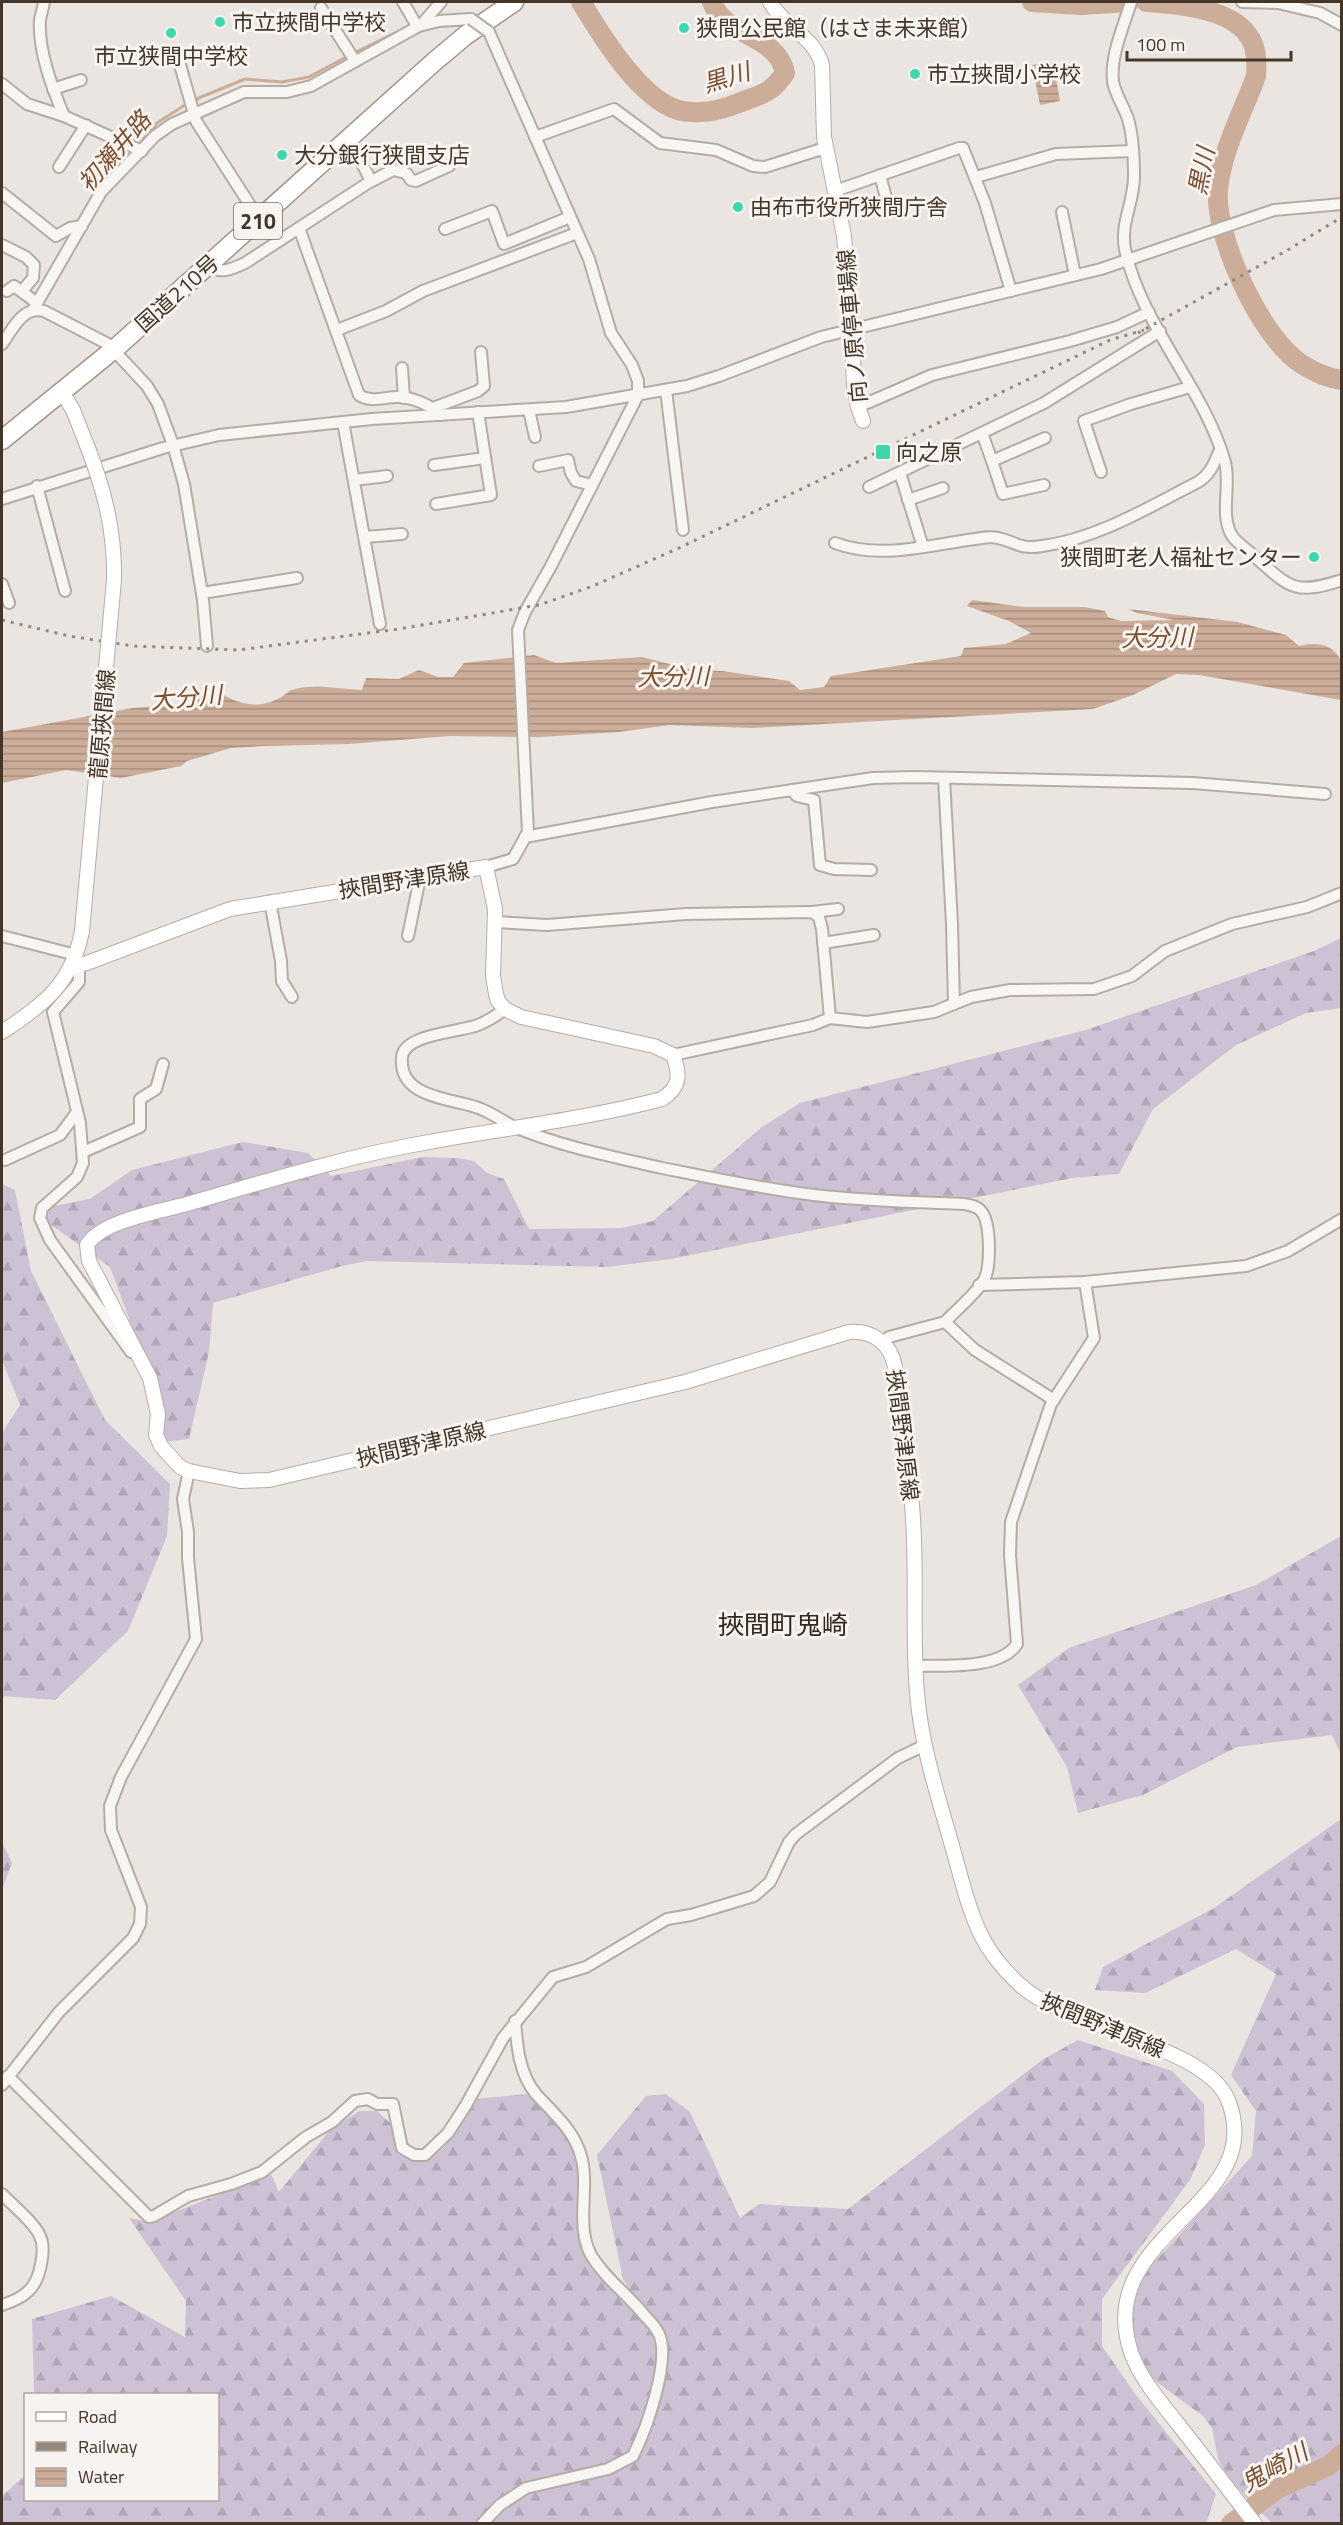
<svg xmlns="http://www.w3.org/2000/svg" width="1343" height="2525" font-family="'Titillium Web','Noto Sans JP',sans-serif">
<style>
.forest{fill:url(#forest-firs)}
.water{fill:url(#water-rules)}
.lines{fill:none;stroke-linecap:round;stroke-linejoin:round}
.stream{stroke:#ccad99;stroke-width:3}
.river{stroke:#ccad99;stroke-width:20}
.street-casing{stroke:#b5ada5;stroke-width:14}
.secondary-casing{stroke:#b5ada5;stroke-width:16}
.highway-casing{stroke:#a29487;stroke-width:21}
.street{stroke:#f8f6f3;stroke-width:10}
.secondary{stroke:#fff;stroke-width:14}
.highway{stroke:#fff;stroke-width:18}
.rail{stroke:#958779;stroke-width:3;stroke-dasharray:3 6;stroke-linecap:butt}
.street-bridge-casing{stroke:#b5ada5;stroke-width:14;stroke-linecap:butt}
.secondary-bridge-casing{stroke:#b5ada5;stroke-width:16;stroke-linecap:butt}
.street-bridge{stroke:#f8f6f3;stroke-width:10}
.secondary-bridge{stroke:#fff;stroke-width:14}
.poi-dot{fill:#3ed7ad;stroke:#f7f3f0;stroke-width:2}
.labels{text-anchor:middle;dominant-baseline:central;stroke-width:6;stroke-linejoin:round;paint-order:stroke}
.shield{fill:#f7f3f0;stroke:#796f64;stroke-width:1.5}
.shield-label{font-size:21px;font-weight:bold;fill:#433628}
.poi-label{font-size:22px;fill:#433628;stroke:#f7f3f0;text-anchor:start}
.street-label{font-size:22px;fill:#433628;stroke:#f7f3f0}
.water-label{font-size:24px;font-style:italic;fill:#794f2f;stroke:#f7f3f0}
.quarter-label{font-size:26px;fill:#34281a;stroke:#f7f3f0}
</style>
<defs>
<pattern id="forest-firs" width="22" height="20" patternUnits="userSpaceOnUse" patternTransform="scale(1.5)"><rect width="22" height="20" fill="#cdc1d5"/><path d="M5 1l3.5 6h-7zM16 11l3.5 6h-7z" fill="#b1a6b7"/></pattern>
<pattern id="water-rules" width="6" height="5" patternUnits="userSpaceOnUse" patternTransform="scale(1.5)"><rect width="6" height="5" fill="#ccad99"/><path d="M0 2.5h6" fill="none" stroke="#a78e7d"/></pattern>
</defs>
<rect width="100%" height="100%" fill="#eae5e0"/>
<!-- forest -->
<g class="forest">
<path d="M1341 938V1008L1306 1013 1236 1045 1153 1109 1119 1174 1072 1178 671 1259 606 1267 367 1261 342 1266 213 1303 209 1352 189 1439 163 1442 164 1413 110 1267 43 1219 49 1207 90 1199 132 1170 243 1142 308 1153 331 1176 423 1157 457 1158 474 1161 487 1173 504 1179 529 1229 621 1228 653 1221 762 1127 800 1103 1086 1030 1314 951Z"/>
<path d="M2 1184 15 1190 31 1271 105 1420 170 1484 167 1536 128 1631 55 1700 4 1696 2 1701V1433L20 1405 2 1360Z"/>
<path d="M1341 1536V1755L1332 1735 1237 1747 1143 1795 1078 1813 1067 1767 1018 1685 1069 1648 1256 1585Z"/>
<path d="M1341 1819V2523H1272L1250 2502 1227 2475 1218 2459 1212 2428 1203 2416 1154 2380 1136 2355 1131 2327 1134 2296 1148 2269 1252 2156 1256 2111 1231 2075 1276 1974 1236 1949 1145 1993 1095 1990 1103 1967 1214 1908Z"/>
<path d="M2 1842 12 1863 2 1889Z"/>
<path d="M1078 2040 1172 2071 1204 2104 1205 2145 1190 2180 1102 2299V2346L1136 2395 1216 2494 1206 2523 2 2524V2496L25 2475 26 2500H218V2394H34L32 2319 111 2296 185 2337 186 2301 129 2218 149 2222 271 2174 279 2192 330 2130 359 2111H377L390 2123 398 2154C442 2174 455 2131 472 2099L529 2094 572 2138 587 2241 605 2276 644 2314 657 2342 659 2334 623 2279 597 2155 646 2096 666 2094 690 2112 740 2218 759 2204 848 2209 1042 2060Z"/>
</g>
<!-- water -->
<g class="water">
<path d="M1053 62 1060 101 1040 105 1032 65Z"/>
<path d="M972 600 1023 607H1084L1105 611 1108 617 1121 621 1174 620 1137 613 1128 609 1238 622 1286 635 1299 646C1315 642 1333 643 1341 661 1343 670 1341 690 1341 700L1199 675 1176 674 1133 695 1093 709 752 728 670 725 619 732 541 737 450 736 349 744 264 746 231 748 187 761 181 766 121 778 66 770 2 783V732L133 708 184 704 218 692C239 704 256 710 280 698 284 696 288 691 292 690 309 683 343 689 362 690L366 678 399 679 419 670 438 677H453L464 663 534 655 556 663 642 657 693 670 722 671 789 681 800 690 824 687 831 676 961 656 964 648 1006 644 1031 633 1009 621 967 606Z"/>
</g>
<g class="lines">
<!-- stream -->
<g class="stream">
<path d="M354 53 405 28"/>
<path d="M194 100 245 79 282 82 309 77 348 56"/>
<path d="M137 147 157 123 188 103"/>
<path d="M78 222 94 194"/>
</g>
<!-- river -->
<g class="river">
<path d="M581 2C601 35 639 98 678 110 697 115 719 111 736 104 761 94 770 95 785 73 778 34 724 37 712 2"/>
<path d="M1032 2 1081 5 1129 2"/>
<path d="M1146 2C1176 4 1229 8 1248 35 1257 46 1257 62 1256 76 1243 112 1222 150 1218 189 1214 236 1260 336 1300 363 1312 371 1327 378 1342 380"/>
<path d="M1231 2524 1277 2489 1328 2466 1342 2454"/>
</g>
<!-- street casing -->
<g class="street-casing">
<g id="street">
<path d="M44 2C43 8 41 14 40 20 38 51 52 87 64 116"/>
<path d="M403 2 417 26"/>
<path d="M1131 2C1124 25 1110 56 1113 81 1115 95 1124 106 1128 119 1133 136 1134 159 1134 177 1134 202 1120 223 1125 249 1141 325 1204 388 1225 462 1231 485 1220 513 1231 534 1235 542 1248 550 1254 556 1289 587 1294 596 1342 580"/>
<path d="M1242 2 1278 3 1320 13 1342 25"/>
<path d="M321 8 355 61"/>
<path d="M421 25 441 2"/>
<path d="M178 58 196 121 259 219"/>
<path d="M2 84 27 104 64 116 142 151"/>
<path d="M53 89 81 80"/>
<path d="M535 137 614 109 660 143 716 150 753 166 765 167 825 148"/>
<path d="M349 138 371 181"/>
<path d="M59 167 86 125"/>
<path d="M880 175 889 209"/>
<path d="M976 177 1056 154 1132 151"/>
<path d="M835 191 959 148H963L985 203 1011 291"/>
<path d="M2 193 56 236 70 228 82 226"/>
<path d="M1062 212 1075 275"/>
<path d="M299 228 359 395C370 403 384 397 397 397 411 397 430 404 440 415"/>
<path d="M445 229 492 211 504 244 570 217"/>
<path d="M2 245 26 257 34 265 33 278 22 291"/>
<path d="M209 265C220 275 232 269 245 263L368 183 393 170 406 173 411 180 416 181 449 166"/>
<path d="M7 291 14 286 37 303"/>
<path d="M33 310 101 192 155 136 172 124 244 92H287L311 86 419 26 439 21 471 19"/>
<path d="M337 330 386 311 423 291 577 233"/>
<path d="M2 344C13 329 22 306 44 311L108 344 147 386 158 404 173 445 184 484 203 600 207 646"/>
<path d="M402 368 404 398"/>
<path d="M666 390 683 530"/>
<path d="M858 407 932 375 1070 341 1117 327 1149 312"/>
<path d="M433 408 478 391 484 386 481 352"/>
<path d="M529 410 535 437"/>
<path d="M343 422 380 624"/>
<path d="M982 433 992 461 1045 438"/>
<path d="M992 461 1003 494 1044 485"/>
<path d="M434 465 485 458"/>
<path d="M539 466 568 460 571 473 576 481 592 485"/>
<path d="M1101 472 1084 421 1131 404 1190 387"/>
<path d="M900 473 923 547"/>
<path d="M354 480 387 476"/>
<path d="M37 486 65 591"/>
<path d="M869 487 1044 403 1160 331"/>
<path d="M2 499 163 448 219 435 372 419 566 407 687 386 719 376 821 337 1101 269 1274 210 1342 204"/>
<path d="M908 500 943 488"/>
<path d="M436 504 491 495 478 412"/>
<path d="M365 537 402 534"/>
<path d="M835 543C881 560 928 545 975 539 982 538 991 536 998 538 1017 542 1019 550 1042 546 1097 539 1149 507 1198 482 1211 474 1214 463 1220 450"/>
<path d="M2 584 9 603"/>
<path d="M202 593 297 578"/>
<path d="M944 778 952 924 954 1004"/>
<path d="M792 790 797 796 814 800 820 865 834 869 871 870"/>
<path d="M525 837 712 802 873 778 915 777 1193 783 1325 794"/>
<path d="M486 867 513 859 528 832 518 630 525 612 551 566 638 395V381L632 365 611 333 589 259 489 32"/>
<path d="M270 901 281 961 282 981 292 997"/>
<path d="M812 912 838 909"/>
<path d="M496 922 547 925 686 914 812 912 819 917 822 929 830 1018"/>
<path d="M2 936 76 955"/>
<path d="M408 936 420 878"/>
<path d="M823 943 874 935"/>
<path d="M79 965V982L53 1012 80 1123 83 1163 77 1177 42 1208 40 1218 50 1240 131 1352"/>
<path d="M505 1009C496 1016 488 1021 478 1025 460 1032 404 1034 402 1057 398 1100 455 1098 481 1109 494 1114 505 1123 517 1128 563 1147 614 1157 662 1168 712 1178 763 1189 814 1195 864 1201 914 1202 964 1204 970 1205 977 1206 981 1211 991 1222 991 1267 984 1280 975 1295 957 1309 945 1322"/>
<path d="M673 1055 813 1025 830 1018 867 1022 934 1012 971 997 1010 990 1094 989 1132 976 1165 951 1232 924 1307 907 1342 893"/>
<path d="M83 1152 140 1127V1099L156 1089 163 1064"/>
<path d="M5 1160 60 1135 77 1112"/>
<path d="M979 1285 1085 1282 1246 1266 1288 1251 1342 1219"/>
<path d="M884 1343 889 1337 945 1322 975 1350 1054 1400"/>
<path d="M915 1666C944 1665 1000 1670 1017 1644L1010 1555 1011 1522 1051 1404 1094 1338 1085 1282"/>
<path d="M8 2076 149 2217 154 2216 188 2196 231 2184 262 2172 306 2137 332 2122 355 2101 368 2099 377 2104H393L402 2148 414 2155H425L448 2133 466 2105 503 2038 553 1977 586 1967 667 1919 691 1915 754 1896 770 1882 789 1842 796 1834 898 1758 925 1745"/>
<path d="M2 2085 59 2012 133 1938 140 1924 141 1907 111 1830 110 1806 121 1777 196 1639 188 1558V1532L183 1499 189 1471"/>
<path d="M2 2194C13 2206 33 2221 40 2236 44 2245 43 2255 41 2264 37 2289 24 2298 2 2305"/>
<path d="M482 2524 500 2505 526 2488 608 2469 633 2456C646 2430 671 2361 659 2334 656 2328 650 2321 645 2316 628 2294 605 2279 591 2255 575 2225 590 2187 581 2156 574 2130 553 2113 536 2094 519 2074 517 2046 515 2021"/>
</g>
</g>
<!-- secondary casing -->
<g class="secondary-casing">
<g id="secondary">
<path d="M770 2C784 27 814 36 822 65L824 137 844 236 852 330 854 386 858 407 863 421"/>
<path d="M62 392 73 410 88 448"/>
<path d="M71 967 87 963 230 909 486 867 495 909 493 976 496 994 498 1001 505 1009 521 1017 654 1046 673 1055C680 1074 681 1087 662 1099 586 1119 507 1128 429 1142 347 1156 267 1181 187 1204 161 1211 101 1221 87 1245L89 1261 150 1378 158 1414 156 1435 161 1446 180 1467 189 1471 240 1481 269 1480 685 1382 849 1332C873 1330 891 1344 895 1367 901 1417 910 1468 913 1519 917 1577 912 1635 917 1693 921 1744 937 1793 951 1842 960 1873 967 1906 981 1935 990 1954 1004 1970 1019 1984 1067 2029 1206 2045 1228 2100 1271 2207 1088 2233 1132 2355 1142 2381 1161 2402 1178 2424 1204 2457 1229 2490 1255 2524"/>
<path d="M2 1032C44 1004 72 984 82 931"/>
</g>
</g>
<!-- highway casing -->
<g class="highway-casing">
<path id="highway" d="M2 440 118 346 435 61 466 35 514 2"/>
</g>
<!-- street -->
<use href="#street" class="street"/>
<!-- secondary -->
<use href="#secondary" class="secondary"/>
<!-- highway -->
<use href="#highway" class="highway"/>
<!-- rail -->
<g class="rail">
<path d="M1138 333 1286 251 1342 217"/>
<path d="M2 620 69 636 133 646 238 650 399 629 539 605 593 586 679 548 1110 340 1144 330"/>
</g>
<!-- street-bridge casing -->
<g class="street-bridge-casing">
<path id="street-bridge" d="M471 19 489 32"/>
</g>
<!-- secondary-bridge casing -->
<g class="secondary-bridge-casing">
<path id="secondary-bridge" d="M82 931 114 580C115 533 105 492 88 448"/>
</g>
<!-- street-bridge -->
<use href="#street-bridge" class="street-bridge"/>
<!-- secondary-bridge -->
<use href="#secondary-bridge" class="secondary-bridge"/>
</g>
<!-- markers -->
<g class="poi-dot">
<circle cx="220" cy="22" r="6"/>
<circle cx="684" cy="28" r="6"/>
<circle cx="171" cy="33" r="6"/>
<circle cx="915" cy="74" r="6"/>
<circle cx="282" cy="155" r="6"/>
<circle cx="738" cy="207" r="6"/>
<rect x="875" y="444" width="16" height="16" rx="3"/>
<circle cx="1314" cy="557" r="6"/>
</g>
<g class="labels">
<!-- shield labels -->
<rect class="shield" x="234" y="203" width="48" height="36" rx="4.5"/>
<g class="shield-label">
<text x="258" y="221">210</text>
</g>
<!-- poi labels -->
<g class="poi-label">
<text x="232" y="22">市立挾間中学校</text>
<text x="696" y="28">狭間公民館（はさま未来館）</text>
<text x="171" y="56" text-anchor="middle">市立狭間中学校</text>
<text x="927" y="74">市立挾間小学校</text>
<text x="294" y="155">大分銀行狭間支店</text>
<text x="750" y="207">由布市役所狭間庁舎</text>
<text x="896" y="452">向之原</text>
<text x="1302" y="557" text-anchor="end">狭間町老人福祉センター</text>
</g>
<!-- street labels -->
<g class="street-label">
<text transform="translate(177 293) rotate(-42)">国道210号</text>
<text transform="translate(852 326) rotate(-95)">向ノ原停車場線</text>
<text transform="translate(102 724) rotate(-85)">龍原挾間線</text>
<text transform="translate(404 880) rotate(-9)">挾間野津原線</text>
<text transform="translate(903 1435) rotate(83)">挾間野津原線</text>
<text transform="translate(421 1444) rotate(-13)">挾間野津原線</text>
<text transform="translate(1103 2025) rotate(23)">挾間野津原線</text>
</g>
<!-- water labels -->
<g class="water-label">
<text transform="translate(726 77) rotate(-17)">黒川</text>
<text transform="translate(114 151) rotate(-49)">初瀬井路</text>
<text transform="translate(1201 171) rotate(-79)">黒川</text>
<text transform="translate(1157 637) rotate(-1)">大分川</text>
<text transform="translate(673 676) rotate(-1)">大分川</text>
<text transform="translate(186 697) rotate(-5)">大分川</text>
<text transform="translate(1274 2467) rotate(-29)">鬼崎川</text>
</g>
<!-- quarter labels -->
<g class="quarter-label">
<text x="783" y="1624">挾間町鬼崎</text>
</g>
</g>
<!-- border -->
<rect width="1343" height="2525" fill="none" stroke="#433628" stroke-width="6"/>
<!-- legend -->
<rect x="24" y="2393" width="195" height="108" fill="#f7f3f0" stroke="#afa7a0" stroke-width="1.5"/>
<rect x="36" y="2412" width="30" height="9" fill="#ffffff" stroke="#afa7a0" stroke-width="1.5"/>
<text x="78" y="2423" font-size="18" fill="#433628">Road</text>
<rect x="36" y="2442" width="30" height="9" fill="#958779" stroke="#afa7a0" stroke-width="1.5"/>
<text x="78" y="2453" font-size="18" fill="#433628">Railway</text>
<rect x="36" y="2468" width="30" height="18" fill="url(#water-rules)" stroke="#afa7a0" stroke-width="1.5"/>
<text x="78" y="2483" font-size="18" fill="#433628">Water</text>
<!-- scale -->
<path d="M1127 51v9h164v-9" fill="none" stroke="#433628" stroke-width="3"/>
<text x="1136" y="51" font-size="18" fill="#433628" stroke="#f7f3f0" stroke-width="4.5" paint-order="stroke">100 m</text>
</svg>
